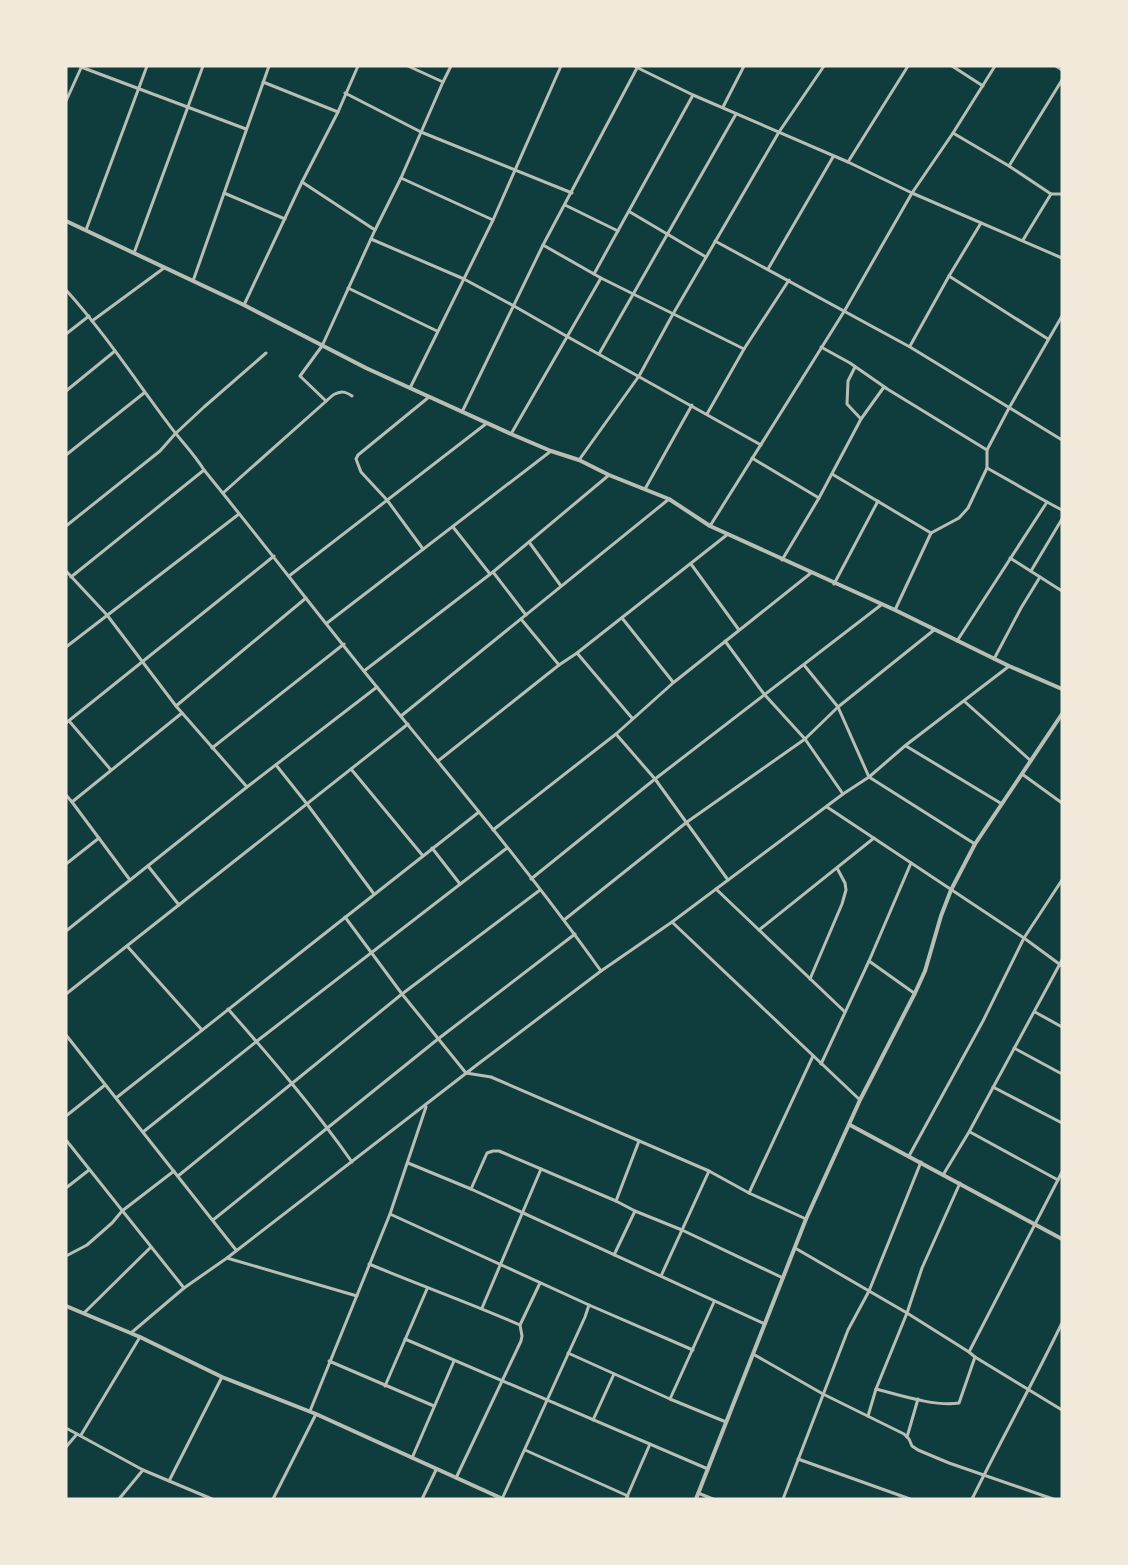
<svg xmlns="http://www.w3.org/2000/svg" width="1128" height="1565" font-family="Manrope,sans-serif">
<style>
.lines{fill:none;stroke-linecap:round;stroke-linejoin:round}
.minor{stroke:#b8beb3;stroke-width:3}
.tertiary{stroke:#b8beb3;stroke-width:4}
</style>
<rect width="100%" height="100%" fill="#0f3d3e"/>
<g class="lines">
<!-- minor -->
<g class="minor">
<path d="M408 66 443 82"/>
<path d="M634 66 693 95 848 162 912 193 1062 258"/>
<path d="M952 66 983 86"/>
<path d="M1056 66 1062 70"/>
<path d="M81 67 246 129"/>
<path d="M263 82 338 112"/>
<path d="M345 93 421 132 572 193"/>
<path d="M66 101 81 68"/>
<path d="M723 107 744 66"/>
<path d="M953 133 1009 166 1062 80"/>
<path d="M848 162 908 66"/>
<path d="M1009 166 1051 194 1023 240"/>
<path d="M401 178 493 220"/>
<path d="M302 182 375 230"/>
<path d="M224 193 285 219"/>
<path d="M1051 194H1062"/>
<path d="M565 205 618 231"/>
<path d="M630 212 706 257"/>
<path d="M86 230 147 66"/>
<path d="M371 239 464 279 514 306 568 337 761 445"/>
<path d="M715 241 910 347 1062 440"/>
<path d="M134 253 203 66"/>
<path d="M768 269 833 157"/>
<path d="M594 274 693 95"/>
<path d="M949 276 1048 339"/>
<path d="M601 278 744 349"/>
<path d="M193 281 269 66"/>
<path d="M348 288 437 331"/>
<path d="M66 290C103 331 134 378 167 422 178 438 194 453 204 470 262 541 318 615 376 686 453 780 531 873 601 971"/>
<path d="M244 305 302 182 338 112 358 66"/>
<path d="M92 321 164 268"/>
<path d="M66 334 89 316"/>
<path d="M910 346 949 276 981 223"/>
<path d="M821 347 850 363 886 388"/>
<path d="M599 354 736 114"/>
<path d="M855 367 848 381 847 404 861 419"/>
<path d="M410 388 493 220 561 66"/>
<path d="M66 391 115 351"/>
<path d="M326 401 300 376 322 346 375 230 401 178 443 82 451 66"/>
<path d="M462 412 543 245 637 68"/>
<path d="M707 414 744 349 789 280"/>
<path d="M511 434 601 278 543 245"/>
<path d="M66 455 144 393"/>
<path d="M752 458 819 498"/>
<path d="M579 460 639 376 673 314 779 132 824 66"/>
<path d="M987 468 1047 502"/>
<path d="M832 474 931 533"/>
<path d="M645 489 692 405"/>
<path d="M223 493 333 395C341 391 345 391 352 396"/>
<path d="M66 526 160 451 175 434 204 407 266 353"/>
<path d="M710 526 845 310 912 193 953 133 995 66"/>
<path d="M453 527 490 574"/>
<path d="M529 542 561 586"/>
<path d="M423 549 387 500 361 472 356 459 358 455 429 397"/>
<path d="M1010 558 1062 591"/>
<path d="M782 560 819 498 861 419 884 387 987 450"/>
<path d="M691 564 739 630"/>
<path d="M66 571 107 615 176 706 247 787"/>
<path d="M1031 571 1062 519"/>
<path d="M493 572 526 615"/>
<path d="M289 576 487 423"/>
<path d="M71 577 204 470"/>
<path d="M834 584 878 501"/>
<path d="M895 610 931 533 959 518 968 508 987 468V450L1009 408 1062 316"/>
<path d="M622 618 673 682"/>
<path d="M521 619 559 665"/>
<path d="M327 623 551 451"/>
<path d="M725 641 764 694 805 739 843 794"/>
<path d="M957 641 1047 502 1062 510"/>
<path d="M66 647 239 514"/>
<path d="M577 653 632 718"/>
<path d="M994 659 1021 608 1040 577"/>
<path d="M804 665 838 707 869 777 975 844"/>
<path d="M364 671 493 572 609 475"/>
<path d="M964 701 1031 761"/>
<path d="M176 706 306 598"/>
<path d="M401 716 669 499"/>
<path d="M70 722 111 770"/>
<path d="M66 723 274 556"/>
<path d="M616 734 655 779 728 880"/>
<path d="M906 746 1002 804"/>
<path d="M212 748 344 644"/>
<path d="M438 761 559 665 577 653 728 534"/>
<path d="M276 765 307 804 374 894"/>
<path d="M351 769 423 856"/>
<path d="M1022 774 1062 803"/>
<path d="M66 795 72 802 130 880"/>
<path d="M72 802 182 713"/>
<path d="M827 807 1024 938 1062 966"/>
<path d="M493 830 616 734 673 683 811 573"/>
<path d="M432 848 460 884"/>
<path d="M66 864 99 838"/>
<path d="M148 866 179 905"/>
<path d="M531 879 655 779 881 605"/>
<path d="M716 889 845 1012"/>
<path d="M345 917 402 994 466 1073 491 1077 709 1171 749 1193 806 1219"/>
<path d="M564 920 687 822 805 739 838 707 934 630"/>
<path d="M672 922 860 1100"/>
<path d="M759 930 874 838"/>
<path d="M66 931 247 787 377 687"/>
<path d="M127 946 202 1030"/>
<path d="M869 961 914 993"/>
<path d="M810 979 842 904 846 890 845 883 837 868"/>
<path d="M66 994 408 724"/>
<path d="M228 1009C272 1059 314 1108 352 1162"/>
<path d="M1035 1012 1062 1027"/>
<path d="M66 1035 236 1250"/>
<path d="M1014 1048 1062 1074"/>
<path d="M821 1064 869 961 911 863"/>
<path d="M993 1087 1062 1123"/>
<path d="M116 1098 479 812"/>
<path d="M66 1116 105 1085"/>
<path d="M143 1132 257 1041 507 848"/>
<path d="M970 1132 1058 1180"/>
<path d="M66 1140 184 1288"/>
<path d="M909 1156 983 1021 1024 938 1062 880"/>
<path d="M408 1163 471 1189 765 1324"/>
<path d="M943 1175 969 1132 1062 960"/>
<path d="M178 1176 402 994 540 890"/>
<path d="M66 1188 89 1170"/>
<path d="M471 1189 487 1153 493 1151H499L616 1201 635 1211 682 1230 783 1278"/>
<path d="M749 1193 813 1056"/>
<path d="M616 1201 639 1141"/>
<path d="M390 1214 589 1305 693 1350"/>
<path d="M213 1220 438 1039 575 934"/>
<path d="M795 1248 907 1313 969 1352 975 1357 1062 1410"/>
<path d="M614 1255 635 1211"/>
<path d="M66 1256 87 1245 112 1223 122 1211 174 1171"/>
<path d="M227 1258 357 1296"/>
<path d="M369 1264C419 1285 470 1303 520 1325"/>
<path d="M661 1276 709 1171"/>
<path d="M482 1308 541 1169"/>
<path d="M84 1313 151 1247"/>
<path d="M131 1333 184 1288 227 1258 478 1064 601 971 672 922 843 794 869 777 906 745 1008 667"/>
<path d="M405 1339 708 1469"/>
<path d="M969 1352 1062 1172"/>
<path d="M568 1353 670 1399 726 1422"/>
<path d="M753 1354 823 1394 904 1434 909 1439 912 1446 918 1450 949 1463 1053 1499"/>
<path d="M329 1361 434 1406"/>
<path d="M385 1386 427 1289"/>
<path d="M876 1389C899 1395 936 1407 959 1403L975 1357"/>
<path d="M670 1399 714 1302"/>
<path d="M310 1411 390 1214 426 1107"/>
<path d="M868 1416 876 1389 907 1313 922 1268 960 1183"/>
<path d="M593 1420 614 1374"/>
<path d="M66 1428 143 1470 212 1499"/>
<path d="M81 1435 140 1337"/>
<path d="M907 1437 918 1399"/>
<path d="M66 1447 77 1434"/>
<path d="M525 1450 628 1496"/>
<path d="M412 1458 454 1361"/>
<path d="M798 1459 910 1499"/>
<path d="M456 1478 521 1341 522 1336 520 1325 540 1283"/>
<path d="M169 1481 222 1377"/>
<path d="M698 1493 713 1499"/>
<path d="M119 1499 143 1470"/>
<path d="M273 1499 316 1414"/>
<path d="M422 1499 436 1470"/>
<path d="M502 1499C530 1438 557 1378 585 1317L589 1305"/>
<path d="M626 1499 650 1444"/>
<path d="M783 1499 848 1330 869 1291 921 1162"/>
<path d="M972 1499C1001 1440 1033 1383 1062 1323"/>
</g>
<!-- tertiary -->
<g class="tertiary">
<path d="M66 221 244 305 366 368 511 434 551 451 579 460 609 475 669 499 710 526 895 610 1009 666 1062 689"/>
<path d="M850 1125 1062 1239"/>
<path d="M66 1306 140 1337 222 1377 316 1414 503 1499"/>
<path d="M696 1499 806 1219 860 1100 915 993 925 971 941 916 951 890 975 844 1062 714"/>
</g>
</g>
<!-- border -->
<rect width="1128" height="1565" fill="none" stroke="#f1e9da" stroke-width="135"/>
</svg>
